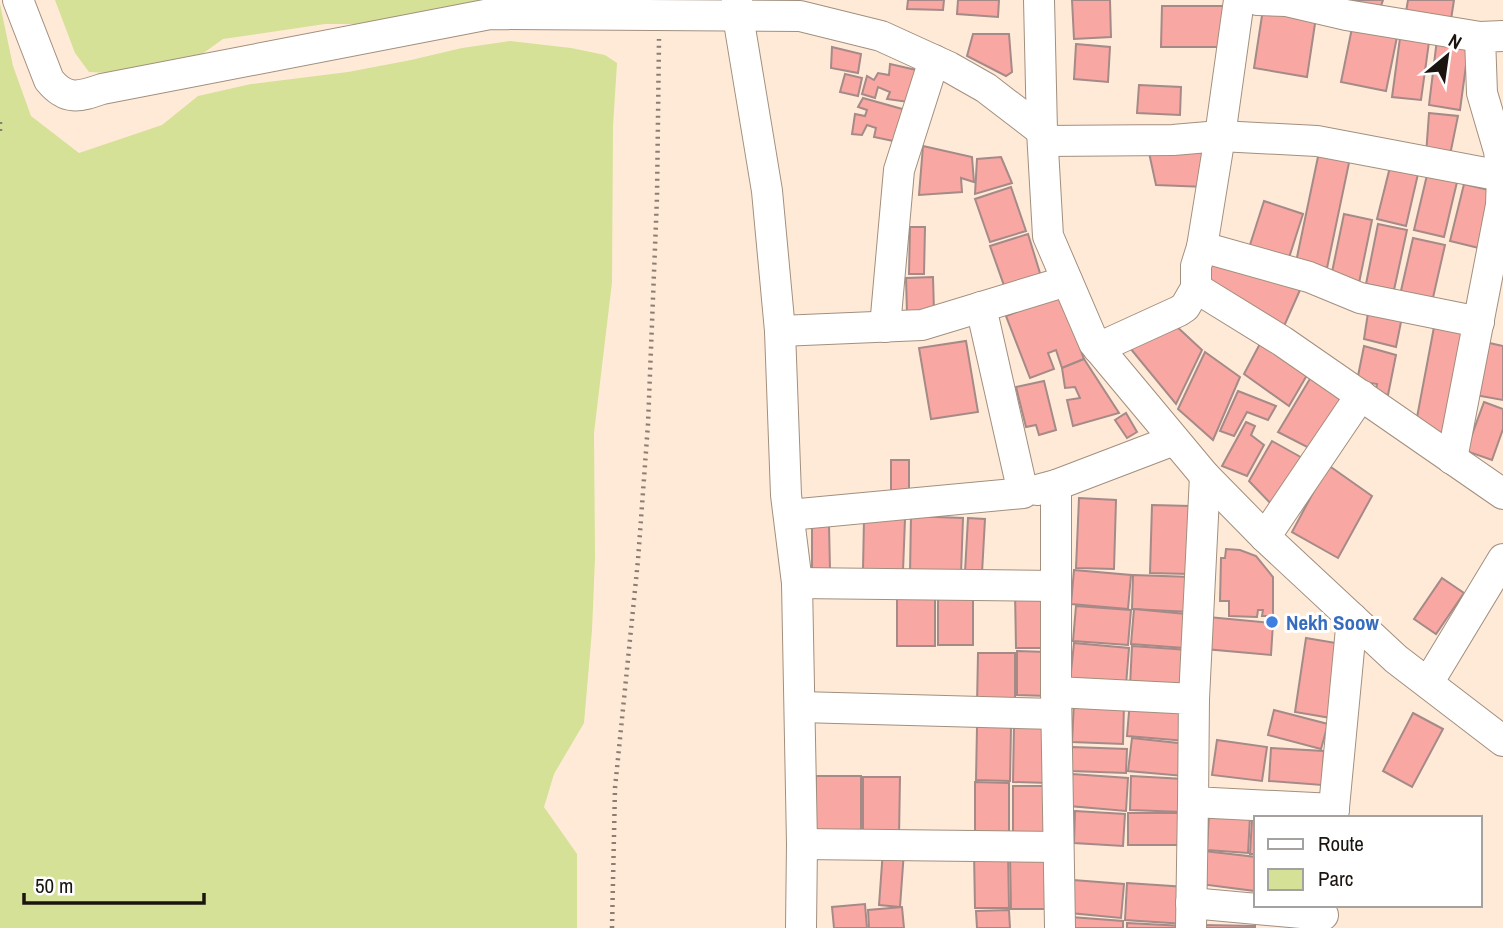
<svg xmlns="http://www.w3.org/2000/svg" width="1503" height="928" font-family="'Archivo Narrow',sans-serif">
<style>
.green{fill:#d4e196}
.building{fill:#f9a7a2;stroke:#a58a88;stroke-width:2}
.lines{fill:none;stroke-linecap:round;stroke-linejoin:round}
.minor-casing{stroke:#a28f7e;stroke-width:32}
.path{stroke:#8b7d71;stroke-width:4.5;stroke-dasharray:2 5;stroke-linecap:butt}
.minor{stroke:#fff;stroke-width:30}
.shop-dot{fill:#3f7fe0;stroke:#fff;stroke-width:2.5}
.labels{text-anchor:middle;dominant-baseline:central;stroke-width:6;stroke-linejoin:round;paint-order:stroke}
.shop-label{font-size:21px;font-weight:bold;fill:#366cbe;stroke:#fff;text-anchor:start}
</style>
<rect width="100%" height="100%" fill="#ffead8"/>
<!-- green -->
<g class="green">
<path d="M55 0H494L375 24H325L223 39 191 62 149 75 89 72 75 53Z"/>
<path d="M0 4 13 66 31 116 79 153 162 125 198 96 251 84 348 72 411 60 462 48 510 41 571 48 605 55 617 63 613 126 612 282 594 433 595 558 592 630 584 723 554 774 544 807 577 854V928H0Z"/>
</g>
<!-- building -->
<g class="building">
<path d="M908 0H944L943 10 907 9Z"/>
<path d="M958 0H999L998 17 957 14Z"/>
<path d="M1072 0H1110L1111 37 1074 39Z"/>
<path d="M1331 0H1383L1378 15Z"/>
<path d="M1408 0H1454L1450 26 1405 18Z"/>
<path d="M1162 6H1229V47H1161Z"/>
<path d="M1263 9 1316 17 1307 77 1254 68Z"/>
<path d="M1352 28 1397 37 1386 91 1341 82Z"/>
<path d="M973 34H1009L1012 72 1006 76 967 56Z"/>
<path d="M1400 38 1429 42 1421 100 1392 97Z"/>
<path d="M1437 39 1469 43 1460 110 1429 105Z"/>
<path d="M1076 44 1110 47 1108 82 1074 79Z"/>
<path d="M832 47 861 54 858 73 831 68Z"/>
<path d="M890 64 925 72 915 103 887 99 890 92 878 87 875 98 862 94 867 76 874 80 878 73 889 75Z"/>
<path d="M845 74 862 78 858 96 840 92Z"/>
<path d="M1139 85 1181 87 1180 115 1137 113Z"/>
<path d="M863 98 913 112 903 143 874 137 876 128 867 125 862 135 852 134 855 114 865 116 867 110 858 107Z"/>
<path d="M1429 113 1458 116 1450 155H1426Z"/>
<path d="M923 146 972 157 974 182 961 178 962 192 919 195Z"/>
<path d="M1148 148 1211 152 1206 187 1156 185Z"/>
<path d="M1319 152 1350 158 1327 268 1296 262Z"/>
<path d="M1001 157 1012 183 975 194 977 159Z"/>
<path d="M1390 167 1418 174 1406 226 1377 219Z"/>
<path d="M1427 175 1457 182 1444 237 1414 230Z"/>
<path d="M1464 184 1497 192 1483 249 1450 241Z"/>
<path d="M1011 187 1026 231 990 242 975 199Z"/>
<path d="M1264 201 1303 214 1287 264 1248 251Z"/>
<path d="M1344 214 1372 220 1359 283 1331 277Z"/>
<path d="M1378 224 1407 230 1394 290 1366 284Z"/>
<path d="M910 227H925L924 274H909Z"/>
<path d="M1028 234 1043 283 1006 291 990 246Z"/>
<path d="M1413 238 1445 245 1432 302 1400 295Z"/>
<path d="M1211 262 1304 281 1281 333 1202 280Z"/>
<path d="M933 277 934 312 907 313 906 278Z"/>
<path d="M1060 296 1084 359 1062 368 1056 350 1048 353 1054 369 1030 378 1006 316Z"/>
<path d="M1369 306 1402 317 1396 347 1364 339Z"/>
<path d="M1174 324 1202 350 1176 404 1130 348Z"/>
<path d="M1434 327 1467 333 1445 444 1415 428Z"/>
<path d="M1263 338 1310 370 1289 406 1244 374Z"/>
<path d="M966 341 978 412 931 419 919 348Z"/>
<path d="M1485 342 1503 346V400L1475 395Z"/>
<path d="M1364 346 1396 355 1388 395 1375 393 1377 384 1357 381Z"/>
<path d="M1205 352 1240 377 1213 440 1178 409Z"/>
<path d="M1084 359 1119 413 1073 426 1067 400 1080 398 1075 387 1065 388 1062 368Z"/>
<path d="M1314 372 1349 393 1313 450 1278 432Z"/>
<path d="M1044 381 1056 430 1039 435 1036 425 1026 427 1016 387Z"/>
<path d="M1238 391 1276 406 1268 420 1247 412 1234 436 1220 431Z"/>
<path d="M1484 402 1503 409V429L1492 460 1466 451Z"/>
<path d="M1126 413 1137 432 1127 438 1115 420Z"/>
<path d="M1246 422 1255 426 1251 435 1264 445 1247 476 1222 466Z"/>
<path d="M1272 441 1306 460 1275 508 1249 481Z"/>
<rect x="891" y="460" width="18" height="31"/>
<path d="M1328 465 1372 496 1338 558 1292 532Z"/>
<path d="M1079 498 1116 500 1114 569 1076 568Z"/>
<path d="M1152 505 1190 506 1189 574 1150 573Z"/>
<path d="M911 516 963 518 961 574 910 573Z"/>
<path d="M864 518 905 519 903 571 863 570Z"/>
<path d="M968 518 985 519 982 573 965 572Z"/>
<path d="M812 525H829L830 569H812Z"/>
<path d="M1226 549 1240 550 1256 556 1273 577V616H1262L1263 610H1258L1257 617 1229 616V601H1220L1221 558H1225Z"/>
<path d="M1074 570 1131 575 1128 609 1071 604Z"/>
<path d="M1133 575 1192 577 1191 612 1132 609Z"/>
<path d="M1442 578 1464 593 1436 634 1414 619Z"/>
<rect x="897" y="588" width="38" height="58"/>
<rect x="938" y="590" width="35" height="55"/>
<path d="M1015 592H1049V648H1016Z"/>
<path d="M1076 606 1131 610 1128 645 1073 641Z"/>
<path d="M1134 609 1186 614 1184 648 1131 644Z"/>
<path d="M1208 617 1273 623 1271 655 1205 649Z"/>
<path d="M1306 638 1342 644 1331 718 1295 712Z"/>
<path d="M1074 643 1129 648 1126 685 1070 681Z"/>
<path d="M1132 646 1189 650 1187 690 1130 686Z"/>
<path d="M1017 651 1047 652V696L1017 695Z"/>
<path d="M978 653H1015V706H977Z"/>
<path d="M1130 700 1188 705 1186 741 1127 736Z"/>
<path d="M1074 702 1124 704 1123 744 1072 742Z"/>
<path d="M1274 710 1328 724 1321 749 1268 735Z"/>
<path d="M1413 713 1443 729 1412 787 1383 771Z"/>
<path d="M1014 725 1050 727 1049 783 1013 782Z"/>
<path d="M977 727H1011L1010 781 976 780Z"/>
<path d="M1132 738 1187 744 1184 776 1128 771Z"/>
<path d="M1217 740 1267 747 1262 781 1212 775Z"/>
<path d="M1072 747 1127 749 1126 773 1071 771Z"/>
<path d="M1271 748 1324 751 1322 785 1269 781Z"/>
<path d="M1072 774 1128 778 1126 811 1069 806Z"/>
<path d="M816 776H861V833L815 832Z"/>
<path d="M1131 776 1184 779 1183 812 1130 810Z"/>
<path d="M863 777H900L899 838H863Z"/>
<path d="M975 782 1009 783V836L975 835Z"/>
<path d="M1013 786H1050L1051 834 1013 833Z"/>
<path d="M1075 811 1125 814 1123 846 1074 843Z"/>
<rect x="1128" y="813" width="58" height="32"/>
<path d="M1209 814 1250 817 1248 853 1207 850Z"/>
<path d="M1252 819H1256V854H1250Z"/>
<path d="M883 850 904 851 900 907 879 905Z"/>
<path d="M1008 851 1009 908H975L974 852Z"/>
<path d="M1204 851 1256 857 1255 891 1200 884Z"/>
<path d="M1047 854 1048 909H1011L1010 855Z"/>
<path d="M1073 880 1124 884 1121 918 1070 913Z"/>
<path d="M1127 883 1186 887 1185 924 1125 920Z"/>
<path d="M865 904 867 928H834L832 907Z"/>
<path d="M902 907 904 928H869L868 910Z"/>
<path d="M1009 910 1010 928H977L976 911Z"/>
<path d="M1071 917 1123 921V928H1070Z"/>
<path d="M1127 923 1184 926V928H1127Z"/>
<path d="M1202 925 1255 926V928H1202Z"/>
</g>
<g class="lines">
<!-- minor casing -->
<g class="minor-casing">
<g id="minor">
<path d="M18 0 49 80C66 101 79 97 102 89L490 14 800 16 881 36 949 67 986 88 1042 131"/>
<path d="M737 0 738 16 767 191 780 331 786 495 797 583 802 844 801 928"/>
<path d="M1039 0 1042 131 1048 236 1094 343 1205 476 1265 537 1396 659 1503 741"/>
<path d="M1258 0 1286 1 1346 15 1480 37"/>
<path d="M1043 141 1173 140 1220 136 1317 141 1502 176"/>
<path d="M1202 247 1220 136 1239 0"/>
<path d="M1479 322 1360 298 1309 277 1202 247 1196 266V288L1282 341 1503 494"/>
<path d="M885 327 899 170 934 60"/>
<path d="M780 331 922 325 1067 281"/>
<path d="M1098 348 1179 311 1185 307 1196 288"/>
<path d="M1452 459 1501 205 1502 176 1499 151 1482 93 1480 37 1503 36"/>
<path d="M1056 485V692L1060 928"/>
<path d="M1037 490 1056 485 1174 440"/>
<path d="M789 515 1023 493 981 307"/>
<path d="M1265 537 1361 395"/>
<path d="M797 583 1056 586"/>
<path d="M1428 683 1503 559"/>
<path d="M1056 692 1194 699 1193 802 1334 809"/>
<path d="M1194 699 1205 476"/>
<path d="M800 707 1056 714"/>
<path d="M1333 818 1352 618"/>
<path d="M802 844 1058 847"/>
<path d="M1191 903 1323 915"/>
<path d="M1191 928 1193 802"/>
</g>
</g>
<!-- path -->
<g class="path">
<path d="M0 122V133"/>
<path d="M612 928 615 788 638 560 648 424 657 197 659 39"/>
</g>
<!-- minor -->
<use href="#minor" class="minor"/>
</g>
<!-- markers -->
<circle class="shop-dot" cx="1272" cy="622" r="7"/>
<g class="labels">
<!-- shop labels -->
<g class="shop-label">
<text x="1286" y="622">Nekh Soow</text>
</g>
</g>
<!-- legend -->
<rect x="1254" y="816" width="228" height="91" fill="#ffffff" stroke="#a4a19f" stroke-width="2"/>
<rect x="1268" y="839" width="35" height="10" fill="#ffffff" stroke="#a4a19f" stroke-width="2"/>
<text x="1318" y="851" font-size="21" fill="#1c150f">Route</text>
<rect x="1268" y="869" width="35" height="21" fill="#d4e196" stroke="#a4a19f" stroke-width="2"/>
<text x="1318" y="886" font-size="21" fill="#1c150f">Parc</text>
<!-- north arrow -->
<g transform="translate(1447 56) rotate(29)" stroke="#ffffff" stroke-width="5" paint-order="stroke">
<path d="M0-5L12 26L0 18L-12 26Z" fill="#1c150f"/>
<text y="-10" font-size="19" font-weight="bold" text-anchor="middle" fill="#1c150f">N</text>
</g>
<!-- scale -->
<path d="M24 893v10h180v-10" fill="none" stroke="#1c150f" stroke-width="3.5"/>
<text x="35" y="893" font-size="21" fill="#1c150f" stroke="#ffffff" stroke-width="5" paint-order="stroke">50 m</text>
</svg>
